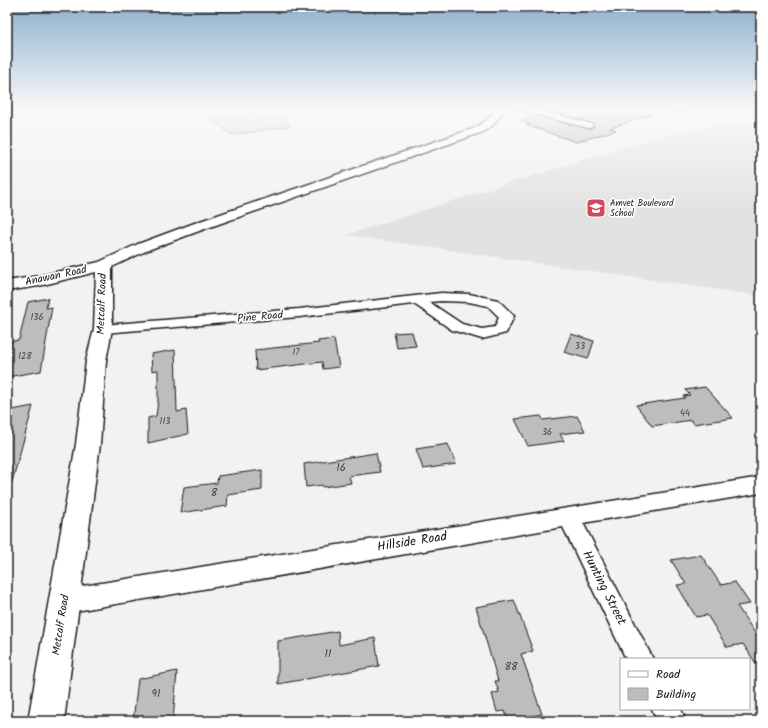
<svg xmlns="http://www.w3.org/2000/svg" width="768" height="728" font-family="Kalam,sans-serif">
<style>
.built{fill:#e2e2e2}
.green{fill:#d2d2d2;stroke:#777}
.building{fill:#bdbdbd;stroke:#1c1c1c}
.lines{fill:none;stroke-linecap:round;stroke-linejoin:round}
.minor-casing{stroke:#1c1c1c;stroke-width:3}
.tertiary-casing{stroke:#1c1c1c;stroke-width:3}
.minor{fill:#fff;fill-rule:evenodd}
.tertiary{fill:#fff;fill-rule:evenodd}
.labels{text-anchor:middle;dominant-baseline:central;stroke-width:3.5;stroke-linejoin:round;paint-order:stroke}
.far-poi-label{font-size:9px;fill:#1c1c1c;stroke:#fff;text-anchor:start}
.number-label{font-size:9px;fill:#444}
.street-label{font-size:11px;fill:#1c1c1c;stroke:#fff}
.near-number-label{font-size:11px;fill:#444}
.near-street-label{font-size:13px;fill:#1c1c1c;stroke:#fff}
</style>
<rect width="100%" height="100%" fill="#f2f2f2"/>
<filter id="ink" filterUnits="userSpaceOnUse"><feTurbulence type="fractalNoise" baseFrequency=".025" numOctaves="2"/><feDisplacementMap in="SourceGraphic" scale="8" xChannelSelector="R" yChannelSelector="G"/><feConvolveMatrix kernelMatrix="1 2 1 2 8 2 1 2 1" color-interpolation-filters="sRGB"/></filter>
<g filter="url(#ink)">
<!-- built -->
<path class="built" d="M761 120V296L346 235 515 181 678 131Z"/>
<!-- green -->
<path class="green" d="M198 109H278L290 126 232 135Z"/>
<!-- building -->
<g class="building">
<path d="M567 109H657L658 112 610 128 616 130 576 142 526 125 530 124 521 120 538 116 589 129 594 126 592 123 554 112Z"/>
<path d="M48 298 46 308 52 307 41 371 7 377V342L19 340 28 302Z"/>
<path d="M412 332 416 346 397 348 394 333Z"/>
<path d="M571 334 594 341 588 359 564 352Z"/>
<path d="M334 339 339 367 323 369 322 362 256 370 255 350 319 343 318 341Z"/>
<path d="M175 350 177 412 186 410 188 434 148 443V418L156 416 158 401V370L152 371 151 354Z"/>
<path d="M705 387 733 418 694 424 691 420 652 426 636 405 685 398 683 396 690 395 685 390Z"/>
<path d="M33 406 12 482 7 481V411Z"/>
<path d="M541 416 543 420 577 416 585 431 560 434 564 441 528 446 515 419Z"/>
<path d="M448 444 456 464 423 469 416 449Z"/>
<path d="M376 453 380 472 349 476 351 483 323 487 322 485 306 487 304 464Z"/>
<path d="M262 470V490L228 495 227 506 180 513 184 487 217 483 218 476Z"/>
<path d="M701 555 721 585 735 582 750 604 737 606 761 642V671L743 644 727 647 707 615 696 617 677 585 686 584 671 560Z"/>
<path d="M514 600 533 651 521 654 542 714 508 721 505 711 497 712 492 694 499 692 495 681H498L476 607Z"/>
<path d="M338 631 339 645 375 638 379 666 278 684V641Z"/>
<path d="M177 671 173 721H133L138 679Z"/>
</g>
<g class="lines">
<!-- minor casing -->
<g class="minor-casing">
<g id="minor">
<path d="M515 109 543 111 592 124 593 126 589 128Z"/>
<path d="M672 109H691C687 112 676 112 672 109Z"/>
<path d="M441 293 469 294 498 300 514 316 506 333 482 339 452 330 414 304 299 317 103 333 98 332 96 329 98 326 103 325 299 309ZM441 301 469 302 488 306 499 317 495 327 482 329 462 324 429 302Z"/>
<path d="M761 477V493L583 523 653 659H626L563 527 64 613 55 609 52 601 55 593 64 589Z"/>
<path d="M652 709H681L686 721H657Z"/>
</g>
</g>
<!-- tertiary casing -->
<g class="tertiary-casing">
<path id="tertiary" d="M496 109H505L495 123 483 132 210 227 148 250 112 267V329L106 361 100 444 64 721H28L76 444 86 361 94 329 96 272 39 286 7 291V281L39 276 99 262 138 244 200 221 475 128 488 119Z"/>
</g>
<!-- minor -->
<use href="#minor" class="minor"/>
<!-- tertiary -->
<use href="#tertiary" class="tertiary"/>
</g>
</g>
<!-- sky -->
<linearGradient id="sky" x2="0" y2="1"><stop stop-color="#8eafce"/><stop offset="0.52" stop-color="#f9f9f9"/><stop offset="1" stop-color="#f9f9f9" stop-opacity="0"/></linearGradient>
<rect width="768" height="211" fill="url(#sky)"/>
<!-- icons -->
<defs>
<g id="school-square" transform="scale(1)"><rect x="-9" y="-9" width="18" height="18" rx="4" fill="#d1495b" stroke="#fff"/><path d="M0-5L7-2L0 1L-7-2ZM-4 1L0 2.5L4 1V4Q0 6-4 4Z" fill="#fff"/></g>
</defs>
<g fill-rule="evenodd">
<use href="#school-square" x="596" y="208"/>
</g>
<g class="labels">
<!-- far-poi labels -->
<g class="far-poi-label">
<text x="610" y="203">Amvet Boulevard<tspan x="610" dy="10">School</tspan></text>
</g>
<!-- number labels -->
<g class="number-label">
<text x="37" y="317">136</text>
<text x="580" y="346">33</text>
<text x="296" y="352">17</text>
<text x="25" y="356">128</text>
<text x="685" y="413">44</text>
<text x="165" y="421">113</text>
<text x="547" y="432">36</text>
</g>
<!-- street labels -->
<g class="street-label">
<text transform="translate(56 276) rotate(-12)">Anawan Road</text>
<text transform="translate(102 304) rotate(-88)">Metcalf Road</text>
<text transform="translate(260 317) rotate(-5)">Pine Road</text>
<text transform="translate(61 625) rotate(-81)">Metcalf Road</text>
</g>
<!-- near-number labels -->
<g class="near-number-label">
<text x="341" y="468">16</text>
<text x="214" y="493">8</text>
<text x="328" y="654">11</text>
<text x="511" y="667">88</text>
<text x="156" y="694">91</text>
</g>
<!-- near-street labels -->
<g class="near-street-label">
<text transform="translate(412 542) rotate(-9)">Hillside Road</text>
<text transform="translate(604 588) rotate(63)">Hunting Street</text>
</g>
</g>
<!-- margin -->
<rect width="768" height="728" fill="none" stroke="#fff" stroke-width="24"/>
<rect x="12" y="12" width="744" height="704" fill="none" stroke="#1c1c1c" stroke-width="1.5" filter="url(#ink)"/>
<!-- legend -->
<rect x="620" y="658" width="130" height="52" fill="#ffffff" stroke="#a4a4a4"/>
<rect x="628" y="671" width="20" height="6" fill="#ffffff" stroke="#a4a4a4"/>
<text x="656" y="678" font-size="12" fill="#1c1c1c">Road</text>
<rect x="628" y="688" width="20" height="12" fill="#bdbdbd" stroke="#a4a4a4"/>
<text x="656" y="698" font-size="12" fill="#1c1c1c">Building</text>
</svg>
